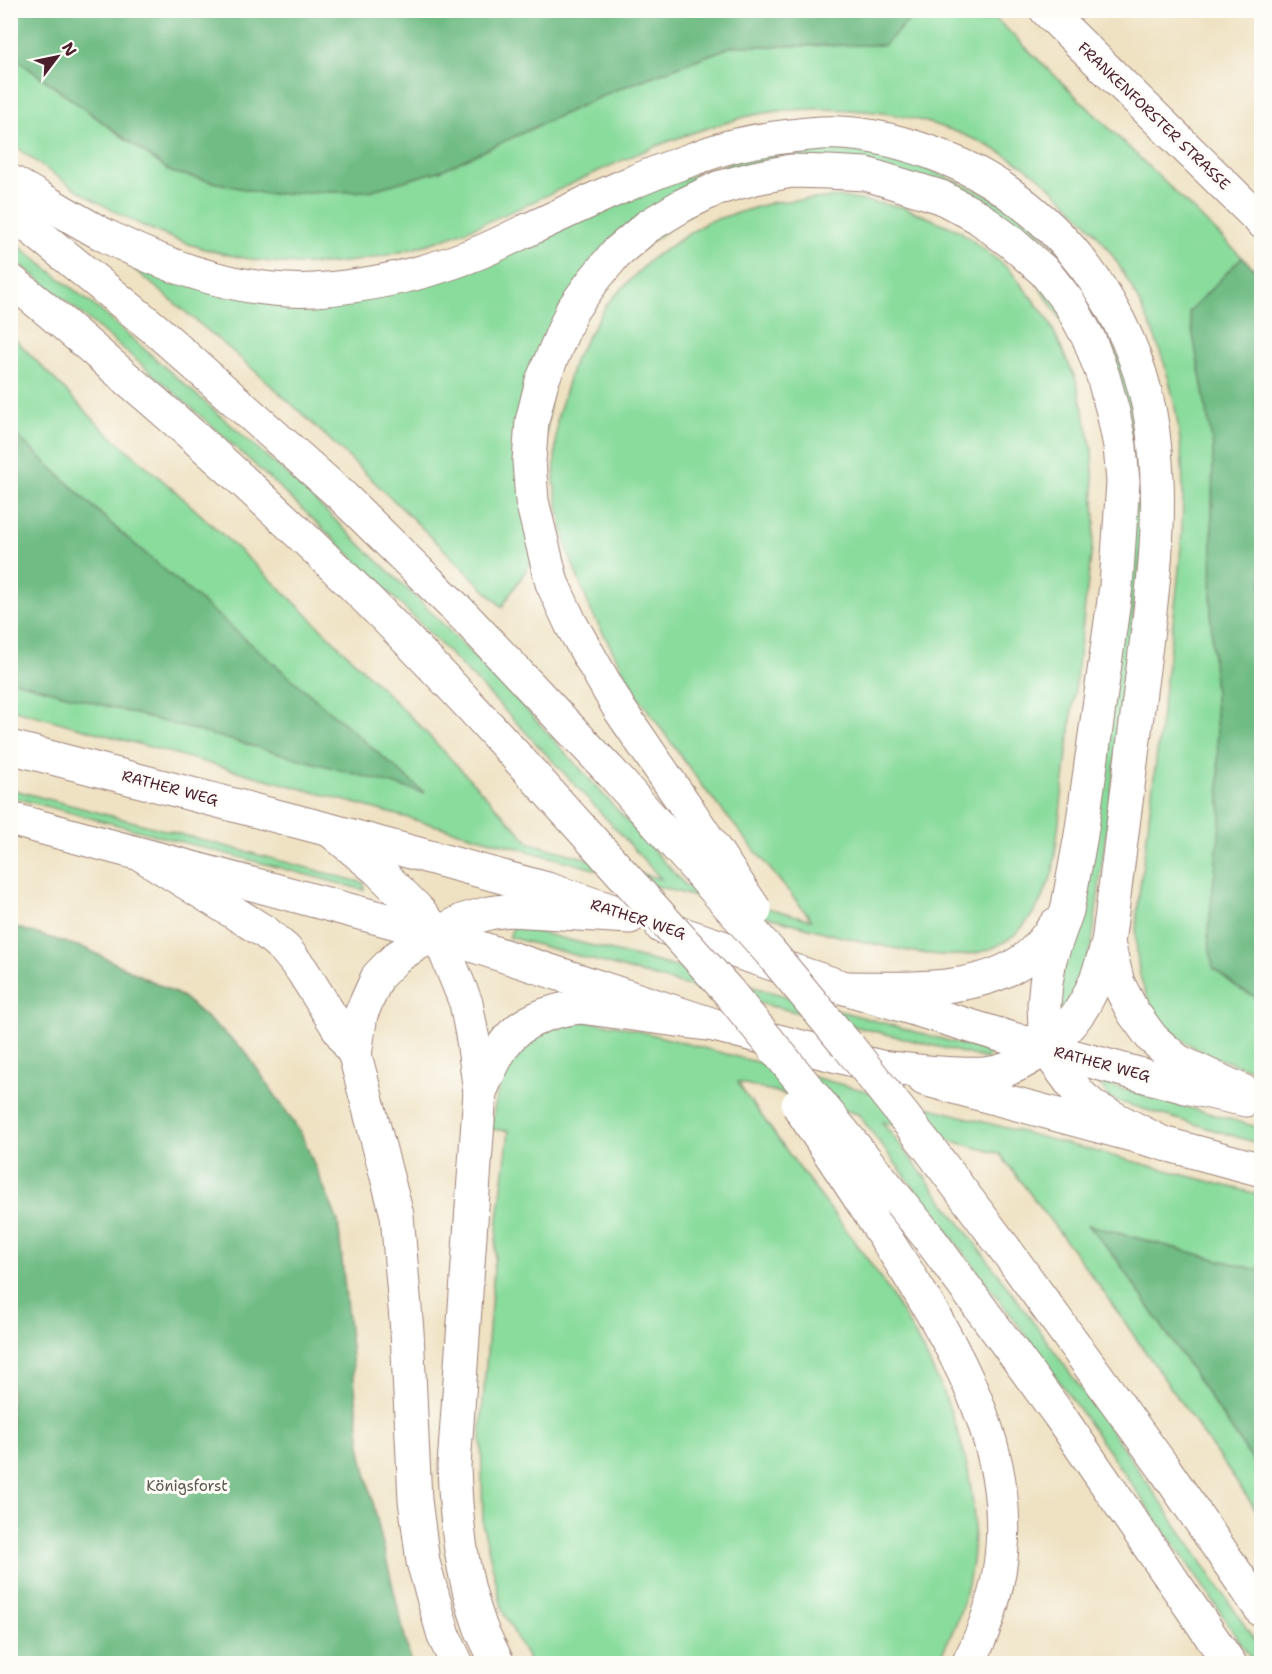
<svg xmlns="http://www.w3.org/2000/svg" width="1272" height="1674" font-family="'Shantell Sans',sans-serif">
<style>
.green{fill:#8adc9d;stroke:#6a7e64;stroke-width:1.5}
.forest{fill:#6fbc84;stroke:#5c6e58;stroke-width:1.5}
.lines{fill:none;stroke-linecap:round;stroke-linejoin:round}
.secondary-casing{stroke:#9c8077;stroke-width:35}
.motorway-casing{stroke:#9c8077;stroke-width:35}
.secondary{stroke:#fff;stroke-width:33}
.motorway{stroke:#fff;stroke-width:33}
.motorway-bridge-casing{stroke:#9c8077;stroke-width:35;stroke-linecap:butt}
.motorway-bridge{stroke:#fff;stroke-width:33}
.labels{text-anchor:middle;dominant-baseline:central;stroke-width:6;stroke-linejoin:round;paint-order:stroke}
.street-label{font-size:15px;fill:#4a1f2b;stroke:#fdfcf7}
.park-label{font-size:15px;fill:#5d584d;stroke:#fdfcf7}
</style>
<rect width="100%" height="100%" fill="#fdfcf7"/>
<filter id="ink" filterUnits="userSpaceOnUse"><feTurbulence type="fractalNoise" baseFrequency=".0167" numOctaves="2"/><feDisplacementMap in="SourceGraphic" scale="12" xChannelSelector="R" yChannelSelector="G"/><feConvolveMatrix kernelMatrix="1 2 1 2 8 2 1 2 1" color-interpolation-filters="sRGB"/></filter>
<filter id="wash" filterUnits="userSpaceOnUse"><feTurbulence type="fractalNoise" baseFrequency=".008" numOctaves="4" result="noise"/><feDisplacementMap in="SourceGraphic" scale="24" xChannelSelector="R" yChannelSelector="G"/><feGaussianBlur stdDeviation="1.35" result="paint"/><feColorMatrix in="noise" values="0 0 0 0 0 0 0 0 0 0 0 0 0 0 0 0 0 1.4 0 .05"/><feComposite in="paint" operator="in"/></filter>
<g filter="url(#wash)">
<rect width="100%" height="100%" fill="#efe2c3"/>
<!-- green -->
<g class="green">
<path d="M918 11H988L1242 257 1189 312 1213 447 1211 617 1221 817 1208 936 1241 990 1261 999V1072C1217 1059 1171 1046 1149 1001 1125 953 1141 884 1147 834 1154 774 1162 714 1169 655 1185 530 1199 418 1139 302 1124 271 1104 239 1079 215 1065 200 1049 184 1032 172 988 140 929 118 875 112 837 108 798 107 759 114 745 116 732 121 718 125 577 164 451 269 298 264 187 260 97 209 11 143L10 55 171 172 265 194 369 191 442 170 613 91 733 46 884 45Z"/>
<path d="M774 148 882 149 1020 209 1091 290 1136 395 1147 508 1092 944 1074 995 1061 1010 1058 1008 1122 411 985 205 750 170 560 308 532 561 502 607C414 519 325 432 231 350 193 318 154 286 116 254L327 300Z"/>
<path d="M840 197 903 207 960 231 1009 269 1048 319 1076 380 1092 448 1095 522 1053 871C1014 988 931 955 838 936L11 709V680L423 792 118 530 11 430V335L103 429 174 490 280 588 417 723 530 843 661 879C460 655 247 443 11 257L10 239 102 312 289 476 428 609 535 719 686 886 812 920 703 787 637 695 591 611 566 547 554 483 557 419 575 358 607 304 652 258 707 222 774 202Z"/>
<path d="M10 789 364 883V890L11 797Z"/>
<path d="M514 926 724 979 989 1052 988 1059 677 983 509 937Z"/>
<path d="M571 1020 616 1025 1261 1195V1271L1089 1225 1118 1261 1261 1473V1517L1093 1277 1000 1154 882 1122C1016 1292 1141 1470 1261 1650V1663H1254L1201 1583 1035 1347 858 1114 738 1082C743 1093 753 1104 761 1115 776 1136 791 1157 807 1178 833 1214 863 1250 887 1288 961 1404 1013 1536 936 1663H530L503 1612 483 1526 481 1426 498 1219 509 1131 491 1129 496 1098 505 1067 532 1035Z"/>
<path d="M1098 1082 1261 1128V1144L1110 1099Z"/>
</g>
<!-- forest -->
<g class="forest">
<path d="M11 10H918V11L884 45 733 46 613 91 442 170 369 191 265 194 171 172 11 55Z"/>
<path d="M1242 257 1262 276 1261 999 1241 990 1213 968 1208 935 1221 817 1211 617 1213 447 1189 312Z"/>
<path d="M11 430 118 530 425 793 11 680Z"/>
<path d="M11 926 87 949 183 997 245 1051 301 1133 338 1221 362 1456 411 1663H11Z"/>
<path d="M1088 1225 1261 1271V1473L1118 1261Z"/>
</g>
</g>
<g filter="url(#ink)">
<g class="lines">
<!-- secondary casing -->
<g class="secondary-casing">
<g id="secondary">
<path d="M1046 10 1262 222"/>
<path d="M10 747 330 830 547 889 613 911"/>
<path d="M10 819 438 934 714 1025 877 1066"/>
<path d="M662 927 845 988 1046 1049 1186 1087 1246 1100"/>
<path d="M924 1079 1262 1170"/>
</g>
</g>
<!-- motorway casing -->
<g class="motorway-casing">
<g id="motorway">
<path d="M10 181C43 199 75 220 108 237 170 268 244 294 315 290 367 286 421 275 470 256 487 250 504 241 521 233 578 207 634 179 693 159 707 154 722 148 737 145 762 139 796 135 821 133 881 130 957 157 1006 191 1092 251 1146 345 1155 450 1163 531 1150 612 1140 692 1129 776 1119 860 1108 943 1101 966 1094 990 1080 1011 1060 1040 1021 1072 984 1074 950 1076 914 1070 879 1067"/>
<path d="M10 211 155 329 341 495 465 617 611 772"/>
<path d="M10 280C45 307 78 336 111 365 251 483 383 609 506 745"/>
<path d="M685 805 620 710 571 624 552 583 532 501 529 461 532 421 542 381 572 310 593 281 616 253 648 226 683 205 718 188 755 178 791 171 828 172 866 174 941 197 978 217 1011 242 1045 272 1070 304 1090 341 1103 376 1113 412 1120 446 1123 482 1116 586 1081 835 1067 911 1050 959 1046 983 1044 1005 1046 1049 1080 1095 1095 1108 1164 1144"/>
<path d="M330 830 377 869 420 912 438 934 466 1003 473 1040 480 1092 454 1466C456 1521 461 1574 480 1626 485 1639 492 1651 498 1664"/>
<path d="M142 855 265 932 285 949 302 970 355 1055 397 1215 407 1331 415 1500 423 1562 444 1636 457 1664"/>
<path d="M1108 943 1118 983 1133 1012 1152 1038 1178 1061 1262 1100"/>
<path d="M845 988C901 988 978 994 1025 959 1038 949 1047 936 1056 924"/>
<path d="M355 1055 361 1014 378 976 397 957 417 944 464 920 489 913 510 910 630 917"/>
<path d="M480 1092C487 1077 494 1060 503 1046 519 1021 552 1010 580 1007L714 1025"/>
<path d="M870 1214C962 1355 1055 1495 968 1664"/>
<path d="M926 1234 1059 1415 1230 1664"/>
<path d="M1008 1253 1164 1468 1262 1611"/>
</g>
</g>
<!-- secondary -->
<use href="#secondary" class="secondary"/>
<!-- motorway -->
<use href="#motorway" class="motorway"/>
<!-- motorway-bridge casing -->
<g class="motorway-bridge-casing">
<g id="motorway-bridge">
<path d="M506 745 728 991 926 1234"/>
<path d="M611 772 770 952 847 1045"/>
<path d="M685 805 755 910"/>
<path d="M849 1047 929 1148 1008 1253"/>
<path d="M798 1105 870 1214"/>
</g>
</g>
<!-- motorway-bridge -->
<use href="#motorway-bridge" class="motorway-bridge"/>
</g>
</g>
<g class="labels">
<!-- street labels -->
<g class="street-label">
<text transform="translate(1154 116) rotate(44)">FRANKENFORSTER STRASSE</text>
<text transform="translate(170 788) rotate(15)">RATHER WEG</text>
<text transform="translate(638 919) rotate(18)">RATHER WEG</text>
<text transform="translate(1102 1064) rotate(15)">RATHER WEG</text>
</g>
<!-- park labels -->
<g class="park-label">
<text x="187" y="1486">Königsforst</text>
</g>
</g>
<!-- margin -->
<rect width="1272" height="1674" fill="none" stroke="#fdfcf7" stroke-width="36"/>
<!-- north arrow -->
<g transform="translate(57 57) rotate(58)" stroke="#fdfcf7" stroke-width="4.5" paint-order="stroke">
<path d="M0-4.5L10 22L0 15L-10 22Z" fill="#4a1f2b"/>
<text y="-9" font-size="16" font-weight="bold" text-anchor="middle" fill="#4a1f2b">N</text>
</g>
</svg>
